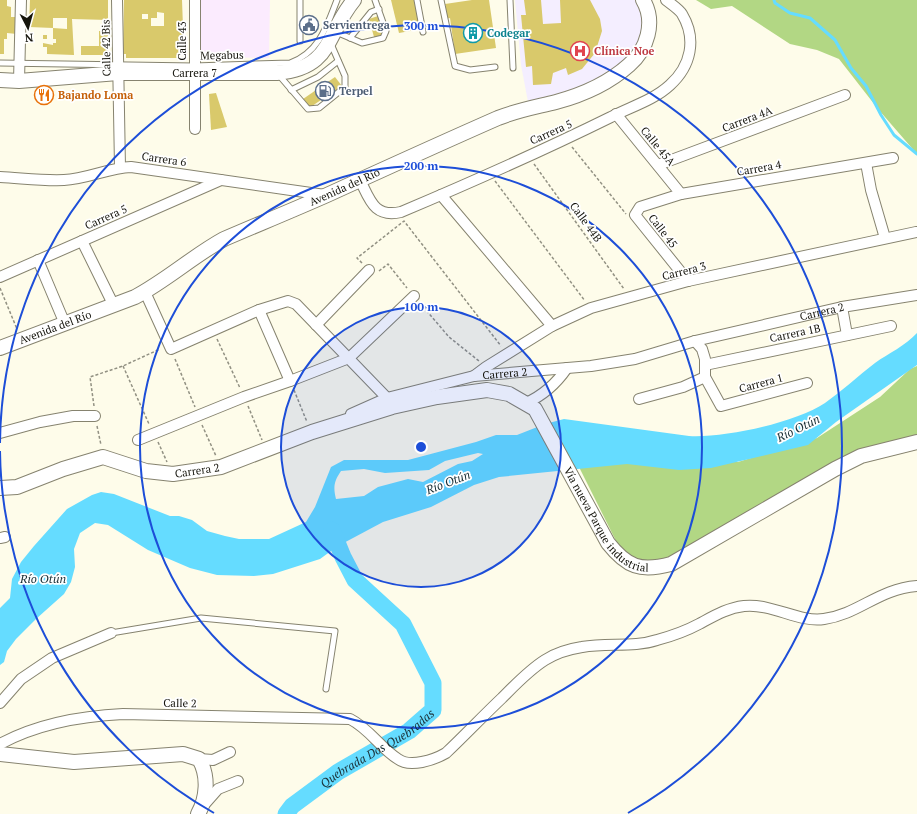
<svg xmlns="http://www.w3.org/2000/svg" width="917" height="814" font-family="'PT Serif',serif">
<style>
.education{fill:#fbebfe}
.medical{fill:#f4eeff}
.forest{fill:#b2d784}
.water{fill:#65dcff;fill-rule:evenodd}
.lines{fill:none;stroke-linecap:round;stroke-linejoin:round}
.stream{stroke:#65dcff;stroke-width:3}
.river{stroke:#65dcff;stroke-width:17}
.building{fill:#d9c96b;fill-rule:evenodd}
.service-casing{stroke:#86836f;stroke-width:7}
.minor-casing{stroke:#86836f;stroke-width:12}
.secondary-casing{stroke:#86836f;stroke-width:16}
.path{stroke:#929183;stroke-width:1.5;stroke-dasharray:3 2;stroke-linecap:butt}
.service{stroke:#fff;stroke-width:5}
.minor{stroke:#fff;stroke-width:10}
.secondary{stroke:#fff;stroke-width:14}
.ring{fill:none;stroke:#1d4ed8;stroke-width:2}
.labels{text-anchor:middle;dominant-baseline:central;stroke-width:3.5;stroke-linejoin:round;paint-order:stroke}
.service-label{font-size:11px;font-weight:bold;fill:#4e5e75;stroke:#fff;text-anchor:start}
.culture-label{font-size:11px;font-weight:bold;fill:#0d838f;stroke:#fff;text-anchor:start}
.street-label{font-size:11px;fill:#15140c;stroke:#fff}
.health-label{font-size:11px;font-weight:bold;fill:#be3a42;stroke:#fff;text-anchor:start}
.food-label{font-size:11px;font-weight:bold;fill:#c56008;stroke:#fff;text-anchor:start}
.water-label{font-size:12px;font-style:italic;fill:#192e35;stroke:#fff}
.centre{fill:#1d4ed8;stroke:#fff;stroke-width:2}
.ring-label{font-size:12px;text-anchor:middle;font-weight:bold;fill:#1d4ed8;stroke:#fff;stroke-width:3.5;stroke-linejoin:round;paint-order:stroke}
</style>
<rect width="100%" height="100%" fill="#fefcea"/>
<!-- education -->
<path class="education" d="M201 0H270L269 58 200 57Z"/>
<!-- medical -->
<path class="medical" d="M515 0H643L649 26 621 71 529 107 521 65Z"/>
<!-- forest -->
<g class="forest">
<path d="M696 0H917V154L878 109 839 59 817 50 790 44 732 6 711 9Z"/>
<path d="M917 366V442L861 456 701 546 642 567 620 549 571 451 738 462 817 438 880 397 910 369Z"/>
</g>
<!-- water -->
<path class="water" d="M917 333V365L836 422 808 445 711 468 679 470 627 464 499 477 474 485 431 507 383 522 338 546 320 559 273 574 254 576 217 575 190 568 148 550 108 525 95 523 80 533 74 549 75 567 71 582 64 594 36 619 16 639 7 651 4 662 0 665V608L10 598 12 579 21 562 34 546 67 509 92 495 101 492 114 494 170 516H179L192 520 207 531 225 536 239 539H269L306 522 315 507 331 467 344 460H408L476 442 496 435H517L545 424 564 419 689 436C724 438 795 423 825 403 842 391 858 376 875 363 889 353 905 346 917 333ZM478 453 483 454 472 461 458 464 423 482 408 479 378 487 364 496 336 499C333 487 334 481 341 471L364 469 385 473 429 470 445 461Z"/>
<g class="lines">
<!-- stream -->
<path class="stream" d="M774 0 775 3 790 13 810 18 835 40 851 68 866 86 881 115 894 135 917 154"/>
<!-- river -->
<path class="river" id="s1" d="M286 814 292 806 338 772 409 731 433 710V683L403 624 355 580 343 557 332 530"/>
</g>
<!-- building -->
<g class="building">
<path d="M0 0H7V6L11 7V17H16L17 34 7 33V39H4V54H0Z"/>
<path d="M30 0H108V20L72 19 74 55 47 54V47H43V43L53 45V43H56V39H53V28L67 29V18H53V28L29 27Z"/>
<path d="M124 0H182L184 54H180V58H126V54H123ZM157 12 164 13V26H151V18H157ZM142 14H148V19H142Z"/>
<path d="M391 0H414L421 29 399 33Z"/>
<path d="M472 0H489L496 48 455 54 450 18 442 20 440 8 446 7 445 4Z"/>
<path d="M524 0H541L543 24 561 23 560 0H590L600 19 602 31 595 53 582 69 568 75 566 68 553 73 551 84 533 85 532 66 526 67 521 15H526Z"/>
<path d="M378 16 383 35 374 37 369 19Z"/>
<rect x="303" y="19" width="11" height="12"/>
<path d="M99 31H108V55H81V46H99Z"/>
<rect x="43" y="35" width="4" height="4"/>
<path d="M335 77 342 86 309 108 303 99Z"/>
<path d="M216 93 227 127 211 130 209 94Z"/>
</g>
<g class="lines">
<!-- service casing -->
<g class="service-casing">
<g id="service">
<path d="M417 0 423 32"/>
<path d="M441 0 455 66 470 70 495 67"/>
<path d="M510 0 513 68"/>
<path d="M336 32 362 43 383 38 386 31 375 0"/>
<path d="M350 38 371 12 379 9"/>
<path d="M300 41V0"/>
<path d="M0 63 194 66 290 63C319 53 327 26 337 0"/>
<path d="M278 74 308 109 319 108 345 87V76L331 44"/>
<path d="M291 90 318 77 338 61"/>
<path d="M111 633 201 618 335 631 326 689"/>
</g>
</g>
<!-- minor casing -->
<g class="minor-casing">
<g id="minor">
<path d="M117 0 120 167"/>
<path d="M195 0V129"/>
<path d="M19 81 21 0"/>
<path d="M616 114 681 194"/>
<path d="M866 163 871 190 885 238"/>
<path d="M658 165 845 95"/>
<path d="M0 177C21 178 43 181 64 180 87 179 108 168 131 167L325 195"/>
<path d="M360 180C370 200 374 218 401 212 472 182 542 151 611 117 630 107 654 100 670 85 691 66 697 39 682 14 679 9 671 4 666 0"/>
<path d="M441 195 552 326"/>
<path d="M82 241 114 306"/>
<path d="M38 260 65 324"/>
<path d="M0 277 221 180"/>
<path d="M688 281 635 215 640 207 681 194 893 158"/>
<path d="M145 292 171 349 259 310 288 301 296 304 387 398"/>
<path d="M842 307 847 335"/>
<path d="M259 310 290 381"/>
<path d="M316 325 369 270"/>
<path d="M695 341 702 349 705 359V377L721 406 807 383"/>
<path d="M705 365 891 326"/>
<path d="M474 376 486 367 552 326 591 308 688 281 916 232"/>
<path d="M639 399 683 387 705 377"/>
<path d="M526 403C544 395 556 384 567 368"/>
<path id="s2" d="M351 414 387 398 474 376 591 366 635 359 695 341 842 307 917 295"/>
<path d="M0 433 40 422 73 416H95"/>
<path d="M138 440 244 397 290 381 349 358 414 296"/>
<path d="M0 538 5 537"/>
<path d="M0 703 21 679 52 658 111 633"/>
<path d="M0 744C37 724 81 716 123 714L350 719C370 729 380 748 398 759 410 768 434 760 446 753 465 735 483 716 502 698 516 684 529 670 545 660 556 653 569 649 582 647 607 642 633 648 657 640 672 636 686 631 699 624 714 616 727 608 744 606 772 603 799 623 824 619 859 614 878 589 917 586"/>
<path d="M199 759 213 760 230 752"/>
<path d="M203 806 218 789 238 781"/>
</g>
</g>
<!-- secondary casing -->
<g class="secondary-casing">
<g id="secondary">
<path id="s3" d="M0 80 19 81 118 73H277C333 68 325 35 354 0"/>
<path id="s4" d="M0 348 135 297C167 280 193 256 224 239 259 224 293 210 327 195 384 169 441 143 498 118 518 110 536 107 556 102 582 95 609 83 629 65 647 50 656 22 643 0"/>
<path id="s5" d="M0 488 17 487 63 469 103 457 146 471 173 474 221 467 312 432 392 407 437 397 487 390 509 394 535 409 608 543C627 567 640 572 671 564L835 469 861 456 917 442"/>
<path d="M0 754 74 762 183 754 199 759C209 776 207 798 198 814"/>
</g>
</g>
<!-- path -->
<g class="path">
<path d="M572 147 626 214"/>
<path d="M534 164 624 289"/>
<path d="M495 181 585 301"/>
<path d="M362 263 357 258 404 221 501 346"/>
<path d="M379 271 388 264 407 288"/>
<path d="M0 288 17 329"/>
<path d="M420 303 449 337 479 361"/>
<path d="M217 339 240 388"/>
<path d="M175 359 195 407"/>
<path d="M123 366 149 424"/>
<path d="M294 390 307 422"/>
<path d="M94 406 90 377 123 366 160 349"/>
<path d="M248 406 262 440"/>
<path d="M202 425 216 456"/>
<path d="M97 426 101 445"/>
<path d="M158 442 167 462"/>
</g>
<!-- service -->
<use href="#service" class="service"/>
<!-- minor -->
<use href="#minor" class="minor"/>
<!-- secondary -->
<use href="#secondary" class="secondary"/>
</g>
<!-- distance rings -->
<circle cx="421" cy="447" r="140" fill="#1d4ed8" fill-opacity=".12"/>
<g class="ring">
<circle cx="421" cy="447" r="140"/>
<circle cx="421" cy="447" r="281"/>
<path d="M214 813A421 421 0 0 1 0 451M0 443A421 421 0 1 1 628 813"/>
</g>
<!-- icons -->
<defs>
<g id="civic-ring" transform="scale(1)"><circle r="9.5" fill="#fff" stroke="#5c6f8a" stroke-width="1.5"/><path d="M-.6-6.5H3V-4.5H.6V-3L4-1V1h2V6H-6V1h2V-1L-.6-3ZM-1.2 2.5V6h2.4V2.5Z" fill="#5c6f8a"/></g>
<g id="building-ring" transform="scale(1)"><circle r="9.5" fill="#fff" stroke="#0f9aa8" stroke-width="1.5"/><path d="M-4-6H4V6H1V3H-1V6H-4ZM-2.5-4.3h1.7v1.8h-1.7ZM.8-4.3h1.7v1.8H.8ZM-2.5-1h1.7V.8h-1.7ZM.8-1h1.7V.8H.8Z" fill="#0f9aa8"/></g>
<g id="hospital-ring" transform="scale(1)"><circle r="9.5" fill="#fff" stroke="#e0444e" stroke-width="1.5"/><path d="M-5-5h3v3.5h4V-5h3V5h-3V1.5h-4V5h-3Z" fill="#e0444e"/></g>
<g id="fuel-ring" transform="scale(1)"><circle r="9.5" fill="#fff" stroke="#5c6f8a" stroke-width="1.5"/><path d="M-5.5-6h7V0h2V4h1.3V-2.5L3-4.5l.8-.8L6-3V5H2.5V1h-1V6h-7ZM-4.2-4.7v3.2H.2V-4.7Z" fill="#5c6f8a"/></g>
<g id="restaurant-ring" transform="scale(1)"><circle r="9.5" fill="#fff" stroke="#e8710a" stroke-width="1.5"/><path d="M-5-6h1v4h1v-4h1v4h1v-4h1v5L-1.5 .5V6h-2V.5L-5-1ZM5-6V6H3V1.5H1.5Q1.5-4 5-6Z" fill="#e8710a"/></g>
</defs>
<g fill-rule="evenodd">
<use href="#civic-ring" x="309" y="25"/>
<use href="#building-ring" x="473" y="33"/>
<use href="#hospital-ring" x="580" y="51"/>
<use href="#fuel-ring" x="325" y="91"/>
<use href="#restaurant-ring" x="44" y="95"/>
</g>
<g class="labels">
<!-- service labels -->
<g class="service-label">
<text x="323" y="25">Servientrega</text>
<text x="339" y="91">Terpel</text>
</g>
<!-- culture labels -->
<g class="culture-label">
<text x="487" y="33">Codegar</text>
</g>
<!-- street labels -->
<g class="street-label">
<text transform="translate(182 41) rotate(-90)">Calle 43</text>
<text transform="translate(106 48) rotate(-91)">Calle 42 Bis</text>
<text transform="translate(222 55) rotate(-1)">Megabus</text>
<text stroke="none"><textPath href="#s3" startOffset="195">Carrera 7</textPath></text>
<text transform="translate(747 119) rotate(-21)">Carrera 4A</text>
<text transform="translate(551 132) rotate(-24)">Carrera 5</text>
<text transform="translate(658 146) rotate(50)">Calle 45A</text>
<text transform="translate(164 159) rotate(8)">Carrera 6</text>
<text transform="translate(759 168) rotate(-10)">Carrera 4</text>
<text stroke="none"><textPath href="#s4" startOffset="382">Avenida del Río</textPath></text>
<text transform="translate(106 217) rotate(-24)">Carrera 5</text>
<text transform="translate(586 222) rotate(54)">Calle 44B</text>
<text transform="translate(663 231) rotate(52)">Calle 45</text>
<text transform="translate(684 271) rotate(-14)">Carrera 3</text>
<text stroke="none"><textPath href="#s2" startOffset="484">Carrera 2</textPath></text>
<text stroke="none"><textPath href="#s4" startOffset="59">Avenida del Río</textPath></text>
<text transform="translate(795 333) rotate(-12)">Carrera 1B</text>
<text stroke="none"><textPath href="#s2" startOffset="160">Carrera 2</textPath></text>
<text transform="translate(761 383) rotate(-15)">Carrera 1</text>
<text stroke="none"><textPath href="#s5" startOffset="205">Carrera 2</textPath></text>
<text stroke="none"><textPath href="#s5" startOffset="694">Vía nueva Parque industrial</textPath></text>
<text transform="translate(180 703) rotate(1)">Calle 2</text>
</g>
<!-- health labels -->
<g class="health-label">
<text x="594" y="51">Clínica Noe</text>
</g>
<!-- food labels -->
<g class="food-label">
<text x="58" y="95">Bajando Loma</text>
</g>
<!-- water labels -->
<g class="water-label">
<text transform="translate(798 428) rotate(-26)">Río Otún</text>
<text transform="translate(448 482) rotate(-21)">Río Otún</text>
<text x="43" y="578">Río Otún</text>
<text stroke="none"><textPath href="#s1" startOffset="113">Quebrada Dos Quebradas</textPath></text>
</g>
</g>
<circle cx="421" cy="447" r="6" class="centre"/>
<g class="ring-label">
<text x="421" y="30">300 m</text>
<text x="421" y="170">200 m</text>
<text x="421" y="311">100 m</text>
</g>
<!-- north arrow -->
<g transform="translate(28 28) rotate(174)" stroke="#ffffff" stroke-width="3" paint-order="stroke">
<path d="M0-3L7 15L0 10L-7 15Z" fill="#15140c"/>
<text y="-6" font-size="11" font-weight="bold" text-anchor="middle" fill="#15140c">N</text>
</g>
</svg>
